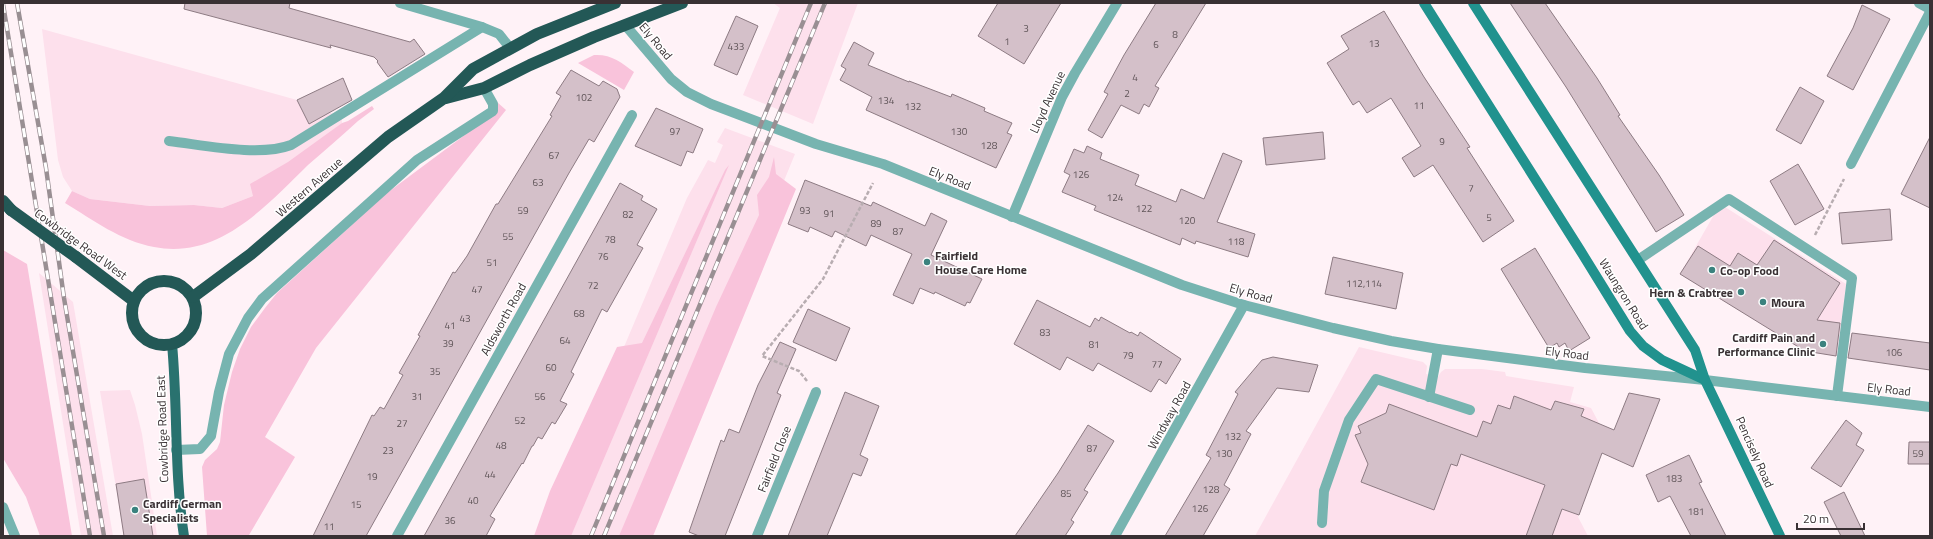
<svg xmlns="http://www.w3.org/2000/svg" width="1933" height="539" font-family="'Titillium Web',sans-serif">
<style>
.built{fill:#fde0ec}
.green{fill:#f9c3db}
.building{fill:#d4c0c9;stroke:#8d7b83}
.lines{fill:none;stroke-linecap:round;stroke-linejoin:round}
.path{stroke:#b8adb1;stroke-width:2.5;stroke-dasharray:4 2;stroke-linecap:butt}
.lane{stroke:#77b4b0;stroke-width:10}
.street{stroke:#77b4b0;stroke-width:10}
.secondary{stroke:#21928e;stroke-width:10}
.primary{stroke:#29726f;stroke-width:10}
.highway{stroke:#235856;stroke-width:12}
.rail-casing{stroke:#998f93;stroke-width:4.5}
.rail{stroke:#fff;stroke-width:3;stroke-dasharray:9;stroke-linecap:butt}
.highway-bridge{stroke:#235856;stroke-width:12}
.poi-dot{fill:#3a827e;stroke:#fff;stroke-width:1.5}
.labels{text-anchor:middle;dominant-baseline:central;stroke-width:3;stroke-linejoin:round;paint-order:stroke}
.number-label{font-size:10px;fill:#605559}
.street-label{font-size:12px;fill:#393134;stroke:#fff}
.poi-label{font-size:12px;font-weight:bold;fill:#393134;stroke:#fff;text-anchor:start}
</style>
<rect width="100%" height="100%" fill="#fff2f7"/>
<!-- built -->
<g class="built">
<path d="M773 3H858L813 124 743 95 780 8Z"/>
<path d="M42 29 297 100 342 117V123L253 196 222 208 194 205 150 206 90 199 72 191 63 177 58 160Z"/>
<path d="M725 128 795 154 638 536H544L687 198 708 160 715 163 723 145 717 142Z"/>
<path d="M1725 207 1846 284 1837 356 1807 352 1680 274 1715 213Z"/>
<path d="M39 273 73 302 113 536H81Z"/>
<path d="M1359 347 1423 362 1427 366 1426 374 1438 377 1441 372 1445 369H1482L1505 372 1506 376 1574 387 1570 402 1591 408 1599 423 1590 450 1601 454 1578 517 1588 536H1255Z"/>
<path d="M130 390 135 405 142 434 157 536H124L100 391Z"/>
</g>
<!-- green -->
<g class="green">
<path d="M594 55C611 54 621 62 634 72L624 90 578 63Z"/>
<path d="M497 102 506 110 316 348 265 437 295 457 249 535 207 536 202 467 205 460 217 449 220 442 224 405 232 372 240 349 251 327 265 308 277 293 387 193 493 114Z"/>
<path d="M372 106 374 109 358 121C342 136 325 150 308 165 267 205 219 260 154 247 121 241 93 220 65 203L72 191 90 199 150 206 194 205 222 208 253 196 250 184 288 162 342 123 348 121Z"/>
<path d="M774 157 776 174 796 189 653 536H619L716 307 759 215 757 195 769 177Z"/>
<path d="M729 165 571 536H534L550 491 617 347 642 343 725 170Z"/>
<path d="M3 250 27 264 72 536H40L26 497 3 458Z"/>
</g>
<!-- building -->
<g class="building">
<path d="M185 3H290L289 8 410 42 414 39 425 54 388 77 377 62 378 61 374 57 330 45 331 48 184 9Z"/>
<path d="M998 3H1061L1024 64 978 36Z"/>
<path d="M1156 3H1206L1155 86 1159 88 1149 107 1144 104 1139 114 1121 105 1102 138 1088 130 1108 94 1104 92 1124 55Z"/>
<path d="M1510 3H1545L1597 78 1620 115 1618 116 1659 175 1684 215 1656 232 1566 87Z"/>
<path d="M1862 5 1890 19 1853 90 1827 76 1853 28Z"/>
<path d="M1384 11 1424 77 1470 147 1467 148 1514 221 1483 242 1433 165 1414 177 1402 158 1421 146 1391 98 1367 113 1359 101 1353 105 1327 63 1349 49 1341 36Z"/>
<path d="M736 16 758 26 737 75 714 65Z"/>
<path d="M854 42 874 53 868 65 909 82V81L951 97 952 94 985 108 984 111 1012 123 1007 133 1012 135 996 168 866 110 872 97 840 80 846 69 841 66Z"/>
<path d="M571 70 599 86 603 81 617 89 620 97 594 142 589 139 569 173 366 536H313L372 415 374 416 380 407 384 409 403 375 399 373 420 336 418 335 453 272 455 273 467 256 496 204H498L552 116 550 115 561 96 556 93Z"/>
<path d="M343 78 352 100 309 124 297 100Z"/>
<path d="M1800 87 1824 101 1801 144 1776 130Z"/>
<path d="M656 108 703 129 693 153 687 151 681 166 635 146Z"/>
<path d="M1323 132 1325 159 1266 165 1263 138Z"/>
<path d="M1930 137V208L1901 194Z"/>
<path d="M1087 146 1102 153 1100 159 1139 175 1135 185 1176 202 1181 189 1204 199 1223 153 1242 161 1217 222 1255 234 1248 257 1196 241 1195 244 1182 238 1180 245 1094 210 1096 206 1062 192 1070 175 1064 172 1074 149 1084 153Z"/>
<path d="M1798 164 1824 209 1795 225 1770 181Z"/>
<path d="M805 180 871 206 873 202 925 226 931 213 947 221 931 255 982 279 970 303 967 302 965 306 935 292 934 294 920 288 913 304 893 295 912 254 871 235 866 246 835 231 832 237 810 227 808 232 788 224Z"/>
<path d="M620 183 643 196 641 200 657 209 637 245 643 248 607 312 602 309 571 372 574 374 560 401 567 404 555 424 552 422 542 439 538 437 533 446H532L523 464 522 463 490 516 495 519 486 536H424Z"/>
<path d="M1890 209 1892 240 1842 244 1839 213Z"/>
<path d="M1774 240 1840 283 1817 320 1840 323 1836 356 1805 351 1680 274 1698 246 1730 266 1738 253 1757 265Z"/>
<path d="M1535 248 1590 338 1569 351 1565 343 1559 347 1557 343 1549 348 1501 269Z"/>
<path d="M1333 257 1403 273 1396 309 1325 294Z"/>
<path d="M1037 300 1090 327 1095 318 1099 321 1101 317 1130 333 1131 332 1138 336 1140 332 1181 359 1166 384 1159 379 1151 392 1098 363 1093 371 1067 357 1060 370 1014 344Z"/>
<path d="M808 309 850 328 836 361 793 342Z"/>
<path d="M1852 333 1930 343V370L1848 358Z"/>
<path d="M780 342 796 349 777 393 781 395 725 536H699L689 532 721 440 724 442 729 429 739 433 758 385Z"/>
<path d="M1273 357 1318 365 1309 392 1277 388 1246 431 1251 434 1224 485 1230 489 1203 536H1165L1211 458 1206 455 1238 394 1235 392 1262 360Z"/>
<path d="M845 392 879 406 860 455 868 459 861 476 853 473 827 536H788Z"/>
<path d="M1629 393 1660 399 1633 467 1602 453 1579 515 1562 509 1552 536H1526L1545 485 1461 454 1457 466 1451 464 1434 510 1361 482 1368 464 1355 435 1361 433 1358 426 1386 413 1389 404 1477 437 1483 421 1491 424 1498 405 1510 409 1514 396 1551 410 1555 401 1584 409 1581 416 1614 430Z"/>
<path d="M1846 420 1862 433 1856 445 1864 450 1841 487 1811 468Z"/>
<path d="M1088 425 1114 441 1084 490 1088 492 1071 520 1074 522 1065 536H1015L1058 473Z"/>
<path d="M1909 442H1930V464H1908Z"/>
<path d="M1689 455 1702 482 1699 483 1726 536H1691L1670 496 1658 502 1646 475Z"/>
<path d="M144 479 153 536H124L116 484Z"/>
<path d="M1844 492 1865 536H1841L1824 502Z"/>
</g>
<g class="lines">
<!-- path -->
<g class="path">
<path d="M1815 235 1844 179"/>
<path d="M807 381 799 371 762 356 823 279 873 183"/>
</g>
<!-- lane -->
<g class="lane">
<path d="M169 141C204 145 259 157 291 145L482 27"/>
<path d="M1638 260 1729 199 1852 278 1837 396"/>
<path d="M1429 397 1438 349"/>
<path d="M176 450 200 449 211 436 219 392 229 354 248 318 262 299 417 160 493 111V104L484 88"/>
<path d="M1322 523 1324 491 1349 420 1376 379 1470 410"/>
</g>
<!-- street -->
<g class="street">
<path d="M400 3 482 27 499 34 510 48"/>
<path d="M1919 3 1930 9"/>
<path d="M626 26 671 79 687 92 711 104 816 144 883 164 1182 285 1244 305 1333 328 1391 341 1438 349 1585 368 1705 380 1930 407"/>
<path d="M1851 164 1930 12"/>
<path d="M1012 217 1062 97 1075 73 1117 3"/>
<path d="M3 507 15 536"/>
<path d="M397 536 632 115"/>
<path d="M757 536 816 392"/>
<path d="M1115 536 1244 305"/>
</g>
<!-- secondary -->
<g class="secondary">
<path d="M1424 3 1580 250 1630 331 1643 346 1662 360 1705 380"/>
<path d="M1473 3 1695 350 1705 380 1780 536"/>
</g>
<!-- primary -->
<path class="primary" d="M172 344C178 408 174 473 184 536"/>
<!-- highway -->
<g class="highway">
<path d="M446 98 484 88 530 65 594 37 682 3"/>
<path d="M3 201 11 210"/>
<path d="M76 257 134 301"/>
<circle cx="164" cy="313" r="32"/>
<path d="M193 297 251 254 388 137 444 98 473 69 537 34 615 3"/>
</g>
<!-- rail casing -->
<g class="rail-casing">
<g id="rail">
<path d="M17 3 46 168 64 298 104 536"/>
<path d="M3 4 90 536"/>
<path d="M591 536 811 3"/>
<path d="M604 536 825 3"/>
</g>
</g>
<!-- rail -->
<use href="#rail" class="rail"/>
<!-- highway-bridge -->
<path class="highway-bridge" d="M11 210 76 257"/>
</g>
<!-- markers -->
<g class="poi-dot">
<circle cx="927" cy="262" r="4"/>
<circle cx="1712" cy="270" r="4"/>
<circle cx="1741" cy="292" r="4"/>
<circle cx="1763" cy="302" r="4"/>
<circle cx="1823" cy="344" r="4"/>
<circle cx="135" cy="510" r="4"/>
</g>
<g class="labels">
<!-- number labels -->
<g class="number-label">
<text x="1026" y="28">3</text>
<text x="1175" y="34">8</text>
<text x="1007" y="41">1</text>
<text x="1374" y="43">13</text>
<text x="1156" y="44">6</text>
<text x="736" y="46">433</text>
<text x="1135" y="77">4</text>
<text x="1127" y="93">2</text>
<text x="584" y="97">102</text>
<text x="886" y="100">134</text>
<text x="1419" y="105">11</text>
<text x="913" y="106">132</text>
<text x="675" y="131">97</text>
<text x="959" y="131">130</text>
<text x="1442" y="141">9</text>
<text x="989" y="145">128</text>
<text x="554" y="155">67</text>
<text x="1081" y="174">126</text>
<text x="538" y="182">63</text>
<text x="1471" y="188">7</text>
<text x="1115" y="197">124</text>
<text x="1144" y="208">122</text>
<text x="523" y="210">59</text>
<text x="805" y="210">93</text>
<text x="829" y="213">91</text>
<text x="628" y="214">82</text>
<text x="1489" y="217">5</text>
<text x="1187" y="220">120</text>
<text x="876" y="223">89</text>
<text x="898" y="231">87</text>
<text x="508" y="236">55</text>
<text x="610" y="239">78</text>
<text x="1236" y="241">118</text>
<text x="603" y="256">76</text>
<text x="492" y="262">51</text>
<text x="1364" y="283">112,114</text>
<text x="593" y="285">72</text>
<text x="477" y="289">47</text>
<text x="579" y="313">68</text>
<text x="465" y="318">43</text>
<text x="450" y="325">41</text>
<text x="1045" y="332">83</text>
<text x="565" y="340">64</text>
<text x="448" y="343">39</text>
<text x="1094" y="344">81</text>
<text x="1894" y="352">106</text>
<text x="1128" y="355">79</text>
<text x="1157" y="364">77</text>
<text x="551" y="367">60</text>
<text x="435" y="371">35</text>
<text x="417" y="396">31</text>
<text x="540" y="396">56</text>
<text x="520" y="420">52</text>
<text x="402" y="423">27</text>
<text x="1233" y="436">132</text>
<text x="501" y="445">48</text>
<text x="1092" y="448">87</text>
<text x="388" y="450">23</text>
<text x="1224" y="453">130</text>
<text x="1918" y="453">59</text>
<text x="490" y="474">44</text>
<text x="372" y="476">19</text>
<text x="1674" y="478">183</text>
<text x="1211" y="489">128</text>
<text x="1066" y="493">85</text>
<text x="473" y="500">40</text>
<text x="356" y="504">15</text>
<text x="1200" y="508">126</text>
<text x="1696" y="511">181</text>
<text x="450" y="520">36</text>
<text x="329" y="526">11</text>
</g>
<!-- street labels -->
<g class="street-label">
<text transform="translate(656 41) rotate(50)">Ely Road</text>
<text transform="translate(1047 102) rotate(-65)">Lloyd Avenue</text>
<text transform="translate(950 178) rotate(22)">Ely Road</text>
<text transform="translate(309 187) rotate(-41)">Western Avenue</text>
<text transform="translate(81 244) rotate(36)">Cowbridge Road West</text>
<text transform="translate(1251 293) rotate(16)">Ely Road</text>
<text transform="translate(1624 294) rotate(58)">Waungron Road</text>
<text transform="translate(503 319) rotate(-61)">Aldsworth Road</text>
<text transform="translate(1567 353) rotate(7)">Ely Road</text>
<text transform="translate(1889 389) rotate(6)">Ely Road</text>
<text transform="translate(1169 415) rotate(-61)">Windway Road</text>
<text transform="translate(162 429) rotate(-92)">Cowbridge Road East</text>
<text transform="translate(1755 452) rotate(66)">Pencisely Road</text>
<text transform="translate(774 459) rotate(-68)">Fairfield Close</text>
</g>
<!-- poi labels -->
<g class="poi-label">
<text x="935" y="255">Fairfield<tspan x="935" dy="14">House Care Home</tspan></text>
<text x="1720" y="270">Co-op Food</text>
<text x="1733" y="292" text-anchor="end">Hern &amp; Crabtree</text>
<text x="1771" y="302">Moura</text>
<text x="1815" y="337" text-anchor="end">Cardiff Pain and<tspan x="1815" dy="14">Performance Clinic</tspan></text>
<text x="143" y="503">Cardiff German<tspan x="143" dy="14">Specialists</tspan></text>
</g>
</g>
<!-- border -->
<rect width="1933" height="539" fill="none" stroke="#393134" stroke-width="8"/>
<!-- scale -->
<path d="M1797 523v6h67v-6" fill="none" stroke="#393134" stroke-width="2"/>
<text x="1803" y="523" font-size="12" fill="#393134" stroke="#ffffff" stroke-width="3" paint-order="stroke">20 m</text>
</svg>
